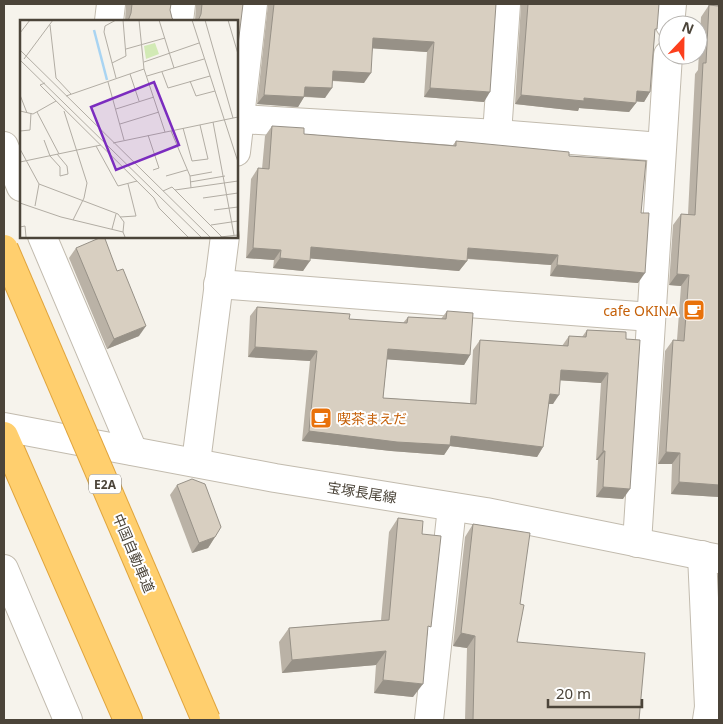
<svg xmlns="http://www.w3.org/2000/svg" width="723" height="724" font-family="'Noto Sans','Noto Sans JP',sans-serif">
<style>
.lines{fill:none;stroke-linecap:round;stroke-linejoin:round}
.minor-casing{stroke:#c2bbae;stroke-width:30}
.highway-casing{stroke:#e0a43c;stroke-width:30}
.minor{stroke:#fff;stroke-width:28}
.highway{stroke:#ffcf6e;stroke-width:28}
.highway-bridge-casing{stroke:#e0a43c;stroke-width:30;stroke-linecap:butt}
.highway-bridge{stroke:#ffcf6e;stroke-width:28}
.wall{fill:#bab2a6}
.shaded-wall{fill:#979187}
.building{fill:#d8cfc1;stroke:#979187}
.labels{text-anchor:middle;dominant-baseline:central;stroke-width:4;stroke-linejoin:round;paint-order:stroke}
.shield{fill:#fff;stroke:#817c74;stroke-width:1}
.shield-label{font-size:12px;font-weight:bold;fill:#4b4439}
.food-label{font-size:14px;fill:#c56008;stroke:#fff;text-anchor:end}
.street-label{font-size:14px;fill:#4b4439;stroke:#fff}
.inset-river{fill:none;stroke:#a9d4f2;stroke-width:2.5}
.inset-road{fill:none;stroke:#b2ada4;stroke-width:1}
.view{fill:#7b2cbf;fill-opacity:0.15;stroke:#7b2cbf;stroke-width:2.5}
.inset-edge{fill:none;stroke:#4b4439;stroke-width:2.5}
</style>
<rect width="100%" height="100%" fill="#f6f3ec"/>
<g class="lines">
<!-- minor casing -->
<g class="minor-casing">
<g id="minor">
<path d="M109 21 111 4"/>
<path d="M179 21 181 4"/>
<path d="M670 25 672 4"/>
<path d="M241 119 497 134 661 147"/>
<path d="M497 134 506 4"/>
<path d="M4 146 21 187"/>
<path d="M236 152 253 4"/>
<path d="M42 236 133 451"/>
<path d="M218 284 651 317"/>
<path d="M4 427 275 478 486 512 719 559"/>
<path d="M196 462 225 236"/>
<path d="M637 543 668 55"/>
<path d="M702 555 709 707 707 720"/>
<path d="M4 569 68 720"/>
<path d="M429 720 452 507"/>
</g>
</g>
<!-- highway casing -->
<g class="highway-casing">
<path id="highway" d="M4 436 128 720"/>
</g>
<!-- minor -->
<use href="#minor" class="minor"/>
<!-- highway -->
<use href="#highway" class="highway"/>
<!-- highway-bridge casing -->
<g class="highway-bridge-casing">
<path id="highway-bridge" d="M4 249 206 720"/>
</g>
<!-- highway-bridge -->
<use href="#highway-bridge" class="highway-bridge"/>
</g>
<!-- wall -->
<g class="wall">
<path d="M126 4H171L170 10 172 18 174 21H125Z"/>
<path d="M196 4H243L236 21H195Z"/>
<path d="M268 4H496L484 102 424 97 427 52 373 48 364 83 332 81 325 98 304 97 298 107 257 104Z"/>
<path d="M521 4H659L655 32 650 92 644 102 636 101V103L629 112 579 108 578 111 515 104Z"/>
<path d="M710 4H719V497L671 494 672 464H658L665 351 673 340H677L681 286 669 285 673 225 681 214H688L695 74 698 70 701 17 709 5H710Z"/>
<path d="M272 126 304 134 453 145 456 141 569 156 641 213 638 283 550 276 551 265 467 259V261L459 271 310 258 303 271 273 268 274 260 246 258 251 179 258 168 262 169 265 136Z"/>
<path d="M76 248 139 336 107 349 69 258Z"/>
<path d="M257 307 349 319 403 323 408 317 441 319 447 311 470 355 464 365 387 359 383 398 470 403 473 350 480 340 562 346 569 336 582 337 587 330 626 332 623 499 596 497 598 460H596L601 383 560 380 553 404H548L543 447 537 457 450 446 444 455 391 451 302 441 310 361 248 357 250 316Z"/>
<path d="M177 485 215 537 208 548 192 553 170 495Z"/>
<path d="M398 518 422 534 428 632 413 697 374 693 376 665 282 673 279 642 289 628 381 620 389 532Z"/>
<path d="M473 524 520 604 517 642 639 720H465L467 648 453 646 465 537Z"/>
</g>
<!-- shaded-wall -->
<g class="shaded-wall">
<path d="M373 38 434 42 427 52 366 48Z"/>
<path d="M333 71 371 73 364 83 326 80Z"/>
<path d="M305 87 332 88 325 98 298 96Z"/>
<path d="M430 88 490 92 484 102 424 97Z"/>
<path d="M637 91 650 92 644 102 630 101Z"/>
<path d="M264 95 304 97 298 107 257 104Z"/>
<path d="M521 95 584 98 636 103 629 112 579 108 578 111 515 104Z"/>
<path d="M311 247 467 261 459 271 304 258Z"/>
<path d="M253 248 281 250 274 260 246 258Z"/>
<path d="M468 248 558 255 551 265 460 258Z"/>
<path d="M280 258 310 261 303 271 273 268Z"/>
<path d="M557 265 645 273 638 283 550 276Z"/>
<path d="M677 274 689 275 681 286 669 285Z"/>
<path d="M146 326 139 336 107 349 114 339Z"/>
<path d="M255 347 317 351 310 361 248 357Z"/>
<path d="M388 349 470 355 464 365 382 359Z"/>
<path d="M561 370 608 373 601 383 554 380Z"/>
<path d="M550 394 559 395 553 404H543Z"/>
<path d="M309 431 451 436 543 447 537 457 450 446 444 455 391 451 302 441Z"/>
<path d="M603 451H605L598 460H596Z"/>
<path d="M666 452 680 453 672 464H658Z"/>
<path d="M679 482 719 485V497L671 494Z"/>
<path d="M603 487 630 489 623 499 596 497Z"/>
<path d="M215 537 208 548 192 553 199 543Z"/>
<path d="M461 633 475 636 467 648 453 646Z"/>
<path d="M386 651 376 665 282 673 292 660Z"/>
<path d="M383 680 423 684 413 697 374 693Z"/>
</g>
<!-- building -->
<g class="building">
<path d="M132 4H171L170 10 172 18 174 21H128L131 13Z"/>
<path d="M202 4H243L236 61V21H198L201 14Z"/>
<path d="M274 4H496L490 92 430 88 434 42 373 38 371 73 333 71 332 88 305 87 304 97 264 95Z"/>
<path d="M528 4H659L657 29H655L650 92 637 91 636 103 584 98V101L521 95Z"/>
<path d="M718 4H719V485L679 482 680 453 666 452 673 340 684 341 689 275 677 274 681 214 695 215 703 63H706L709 5 718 6Z"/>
<path d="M272 126 304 128V134L456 146V141L569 152V156L646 161 641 213H649L645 273 557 265 558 255 468 248 467 261 311 247 310 261 280 258 281 250 253 248 258 168 269 169Z"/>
<path d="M104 236 117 271 123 269 146 326 114 339 76 248Z"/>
<path d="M257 307 350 314 349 319 407 323 408 317 446 319 447 311 473 313 470 355 388 349 383 398 476 404 480 340 568 346 569 336 586 337 587 330 626 332V339L640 340 630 489 603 487 605 451H603L608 373 561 370 559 395 550 394 543 447 451 436 450 445 397 442 309 431 317 351 255 347Z"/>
<path d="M192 479 205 484 221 527 215 537 199 543 177 485Z"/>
<path d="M398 518 423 521 422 534 441 536 431 627 428 626 423 684 383 680 386 651 292 660 289 628 389 620Z"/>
<path d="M473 524 530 533 520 604 524 605 517 642 645 653 639 720H473L475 636 461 633Z"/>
</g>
<!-- icons -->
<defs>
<g id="cafe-square" transform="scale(1.125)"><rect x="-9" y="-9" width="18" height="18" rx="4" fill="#e8710a" stroke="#fff"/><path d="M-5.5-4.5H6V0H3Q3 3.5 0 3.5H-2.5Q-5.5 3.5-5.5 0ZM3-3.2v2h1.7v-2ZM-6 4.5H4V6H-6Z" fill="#fff"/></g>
</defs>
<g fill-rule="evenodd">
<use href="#cafe-square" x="694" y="310"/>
<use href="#cafe-square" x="321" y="418"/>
</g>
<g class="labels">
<!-- shield labels -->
<rect class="shield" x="89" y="474.5" width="32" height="19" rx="4"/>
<g class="shield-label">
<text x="105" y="484">E2A</text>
</g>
<!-- food labels -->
<g class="food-label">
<text x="678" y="310">cafe OKINA</text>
<text x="337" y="418" text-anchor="start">喫茶まえだ</text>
</g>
<!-- street labels -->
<g class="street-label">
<text transform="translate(362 492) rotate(9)">宝塚長尾線</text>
<text transform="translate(134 553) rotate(67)">中国自動車道</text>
</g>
</g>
<!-- overview -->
<g transform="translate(20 20)">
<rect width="218" height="218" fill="#f6f3ec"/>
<path d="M135 23 139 34 126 39 124 26Z" fill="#d2eab5"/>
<path class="inset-river" d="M74 10 87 60"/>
<path class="inset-road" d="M119 0 124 49 145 112M139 0 154 48M172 0 218 142M185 0 213 98M208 0 218 34M30 5 36 58M0 13 10 0M106 29 145 18M0 30 190 217M4 39 33 0M0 40 181 217M124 42 179 23M92 43 106 36 103 0M142 52 148 68 190 56M110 54 119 81M127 56 184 39M36 58 51 74M96 58 84 12 85 6 96 0M170 61 176 76 195 71M88 62 104 120M25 63 20 65 134 178 139 188 168 217M0 75 7 93M46 76 124 49M96 89 134 77M0 91 13 94 36 81M44 91 67 163 64 178 53 200M17 92 39 134M193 102 214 215M100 104 139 92M163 108 172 141 188 139 180 105M0 111 10 110 11 93M151 111 170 156 171 168M128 115 139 148 133 150M24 120 30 136 40 147V156L48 154 47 146 37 134M93 123 218 97M76 126 98 166 117 161M0 129 19 164 15 186M0 142 81 125M146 156 167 150M170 156 192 152M170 162 205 156M19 164 98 194 104 202 103 212M155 170 218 161M143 171 152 167 202 217M183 178 218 173M0 183 41 197 103 212 105 217M194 190 218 187M100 197 116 196 108 164M191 205 218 201M0 207 5 206 6 217M92 209 96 194M200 217 218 215"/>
<path class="view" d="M134 62 159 125 96 150 71 87Z"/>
<rect width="218" height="218" class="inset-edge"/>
</g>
<!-- border -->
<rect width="723" height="724" fill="none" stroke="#4b4439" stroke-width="10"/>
<!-- north arrow -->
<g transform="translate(683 40) rotate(22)"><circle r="24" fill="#ffffff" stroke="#b7b4b0"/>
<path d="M0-4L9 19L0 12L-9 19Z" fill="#fc3f1d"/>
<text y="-8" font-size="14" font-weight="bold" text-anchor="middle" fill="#4b4439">N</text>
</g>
<!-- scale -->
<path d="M548 699v8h94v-8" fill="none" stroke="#4b4439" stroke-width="2.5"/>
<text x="556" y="699" font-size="15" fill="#4b4439" stroke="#ffffff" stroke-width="4" paint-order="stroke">20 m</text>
</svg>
